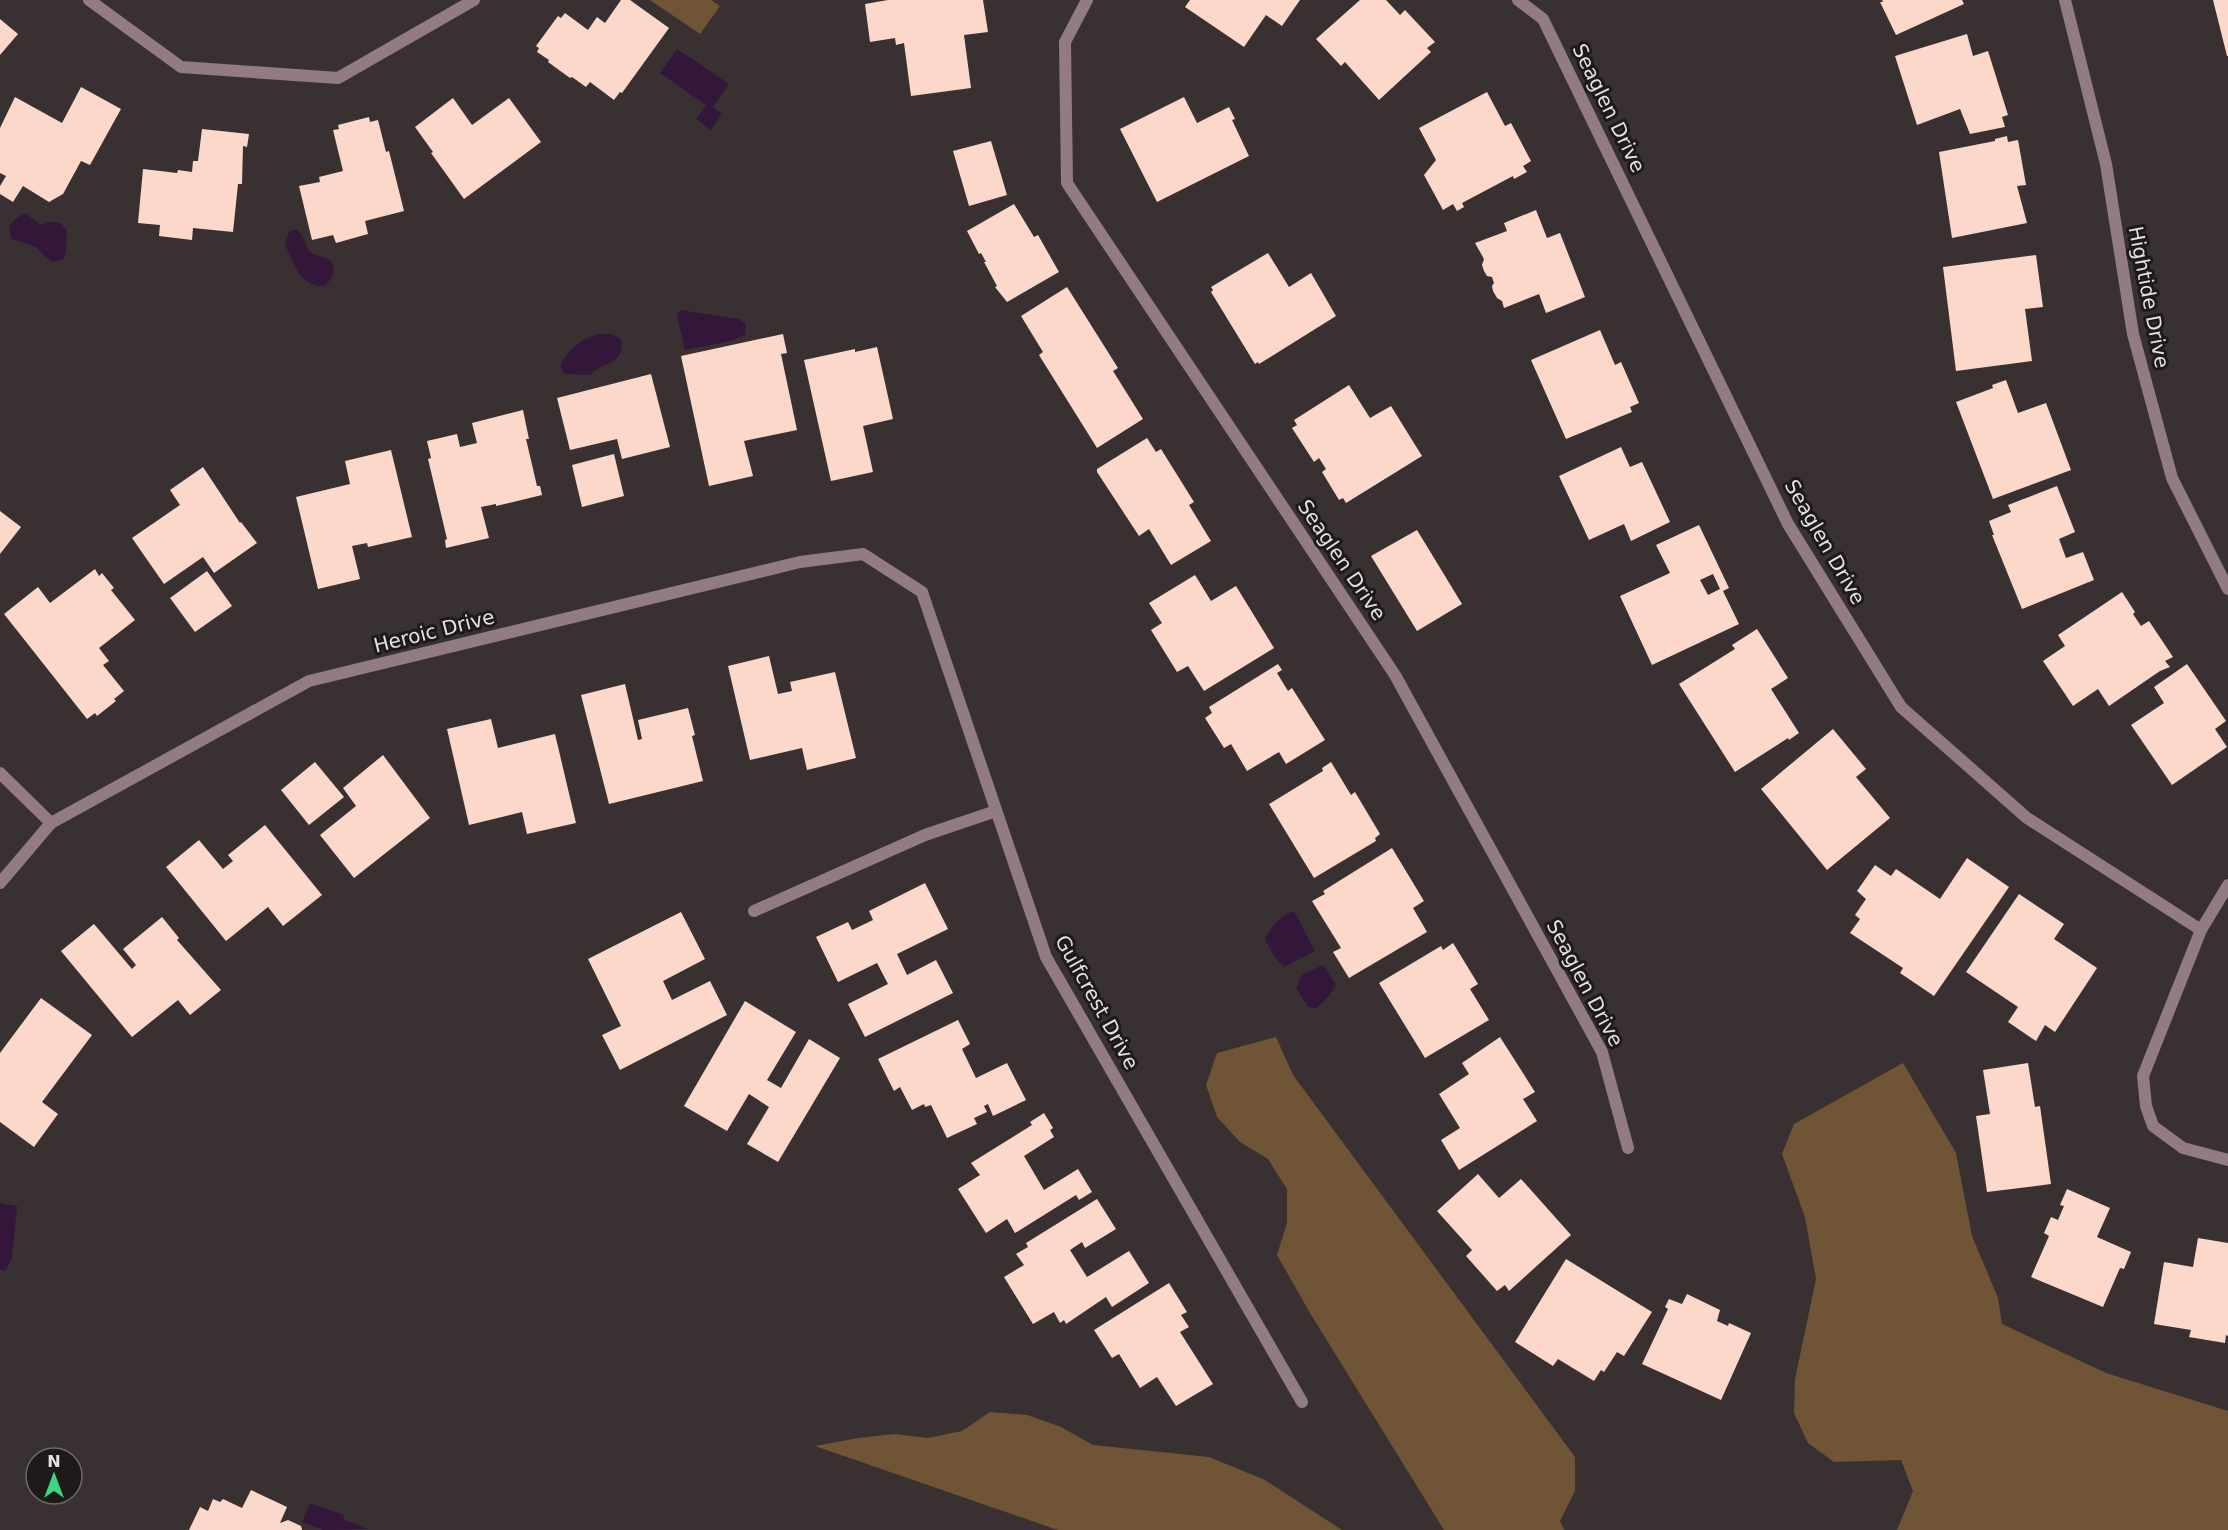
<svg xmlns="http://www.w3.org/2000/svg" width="2228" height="1530" font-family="'DejaVu Sans',sans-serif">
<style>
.green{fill:#6f5535}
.water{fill:#33163a}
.building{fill:#fcd8ca;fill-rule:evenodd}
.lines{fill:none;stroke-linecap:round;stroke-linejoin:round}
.service{stroke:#937b86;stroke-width:12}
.minor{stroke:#937b86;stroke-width:12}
.labels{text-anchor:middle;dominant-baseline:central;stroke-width:6;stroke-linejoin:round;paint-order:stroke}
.street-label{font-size:20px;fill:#e6e1e1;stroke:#1e1a1a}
</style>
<rect width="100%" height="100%" fill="#393131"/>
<!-- green -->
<g class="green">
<path d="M650 0H711L720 6 700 34Z"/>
<path d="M1276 1037 1293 1075 1575 1457V1491L1560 1521 1564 1530H1444L1310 1313 1277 1255 1287 1223V1189L1268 1159 1240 1142 1217 1117 1206 1085 1217 1053Z"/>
<path d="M1903 1063 1956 1153 1972 1236 1998 1298 2002 1324 2106 1373 2228 1411V1530H1897L1913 1491 1901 1460 1834 1462 1808 1443 1794 1413 1795 1379 1816 1279 1805 1217 1782 1154 1794 1124Z"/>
<path d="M990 1412 1027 1415 1061 1427 1093 1445 1209 1457 1265 1480 1342 1530H1058L815 1446 858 1438 894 1434 928 1438 962 1431Z"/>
</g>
<!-- water -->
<g class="water">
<path d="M677 49 729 84 713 107 722 114 711 130 696 119 706 105 660 73Z"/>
<path d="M25 213 41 225 49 222 61 223 67 231 66 251 64 259 52 262 45 257 36 247 12 239C5 225 14 219 25 213Z"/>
<path d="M296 229C305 235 304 246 312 253 317 257 325 256 330 261 338 268 331 280 325 286 301 288 293 263 285 244L289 232Z"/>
<path d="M680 310 739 319 746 324 745 335 731 341 685 350 677 315Z"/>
<path d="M600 334H612L621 339C625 366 604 360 590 375L565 374 560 366C569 348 581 338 600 334Z"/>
<path d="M1294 911 1315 951 1284 967 1274 956 1265 939C1272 925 1280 916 1294 911Z"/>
<path d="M1323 965 1336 985C1331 995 1325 1000 1316 1008L1308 1007 1296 988 1302 975Z"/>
<path d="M0 1203 17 1206 12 1259 5 1271 0 1270Z"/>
<path d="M310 1503 344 1515 343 1519 367 1529 323 1530 302 1522Z"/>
</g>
<!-- building -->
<g class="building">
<path d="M621 0H630L669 28 622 93 620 92 614 100 590 82 586 87 572 77 570 78 548 62 549 60 537 52 539 48 536 46 558 16 561 18 565 13 588 30 597 17 605 23Z"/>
<path d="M888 0H983L988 32 964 35 971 88 911 96 904 43 896 45 895 38 870 42 865 4Z"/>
<path d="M1190 0H1300L1282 26 1266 15 1244 47 1185 7Z"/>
<path d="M1360 0H1386L1400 15 1405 10 1435 42 1427 48 1431 52 1379 100 1345 62 1341 66 1316 39Z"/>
<path d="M1882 0H1962L1964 4 1896 35 1880 2H1883Z"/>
<path d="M2213 0H2228V56H2227Z"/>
<path d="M0 19 18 34 0 55Z"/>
<path d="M1967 34 1973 56 1988 51 2008 115 2002 117 2005 127 1970 134 1960 109 1917 125 1895 56Z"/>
<path d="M81 87 121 109 90 165 81 161 63 194 49 202 23 186 13 202 0 194V186L6 176 0 173V128L15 97 62 123Z"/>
<path d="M1487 92 1505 126 1511 123 1531 161 1523 166 1527 172 1514 179 1513 176 1462 203 1464 207 1457 211 1453 204 1443 210 1424 175 1436 160 1419 128Z"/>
<path d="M1184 97 1197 123 1229 107 1235 119 1232 120 1249 156 1157 202 1120 129Z"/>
<path d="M453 98 472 125 509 98 541 142 464 199 431 153 433 152 415 127Z"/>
<path d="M369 117 370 122 378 120 386 152 389 151 404 211 365 221 368 234 336 243 333 235 312 240 299 186 320 182 319 177 343 171 333 130 339 129 338 125Z"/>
<path d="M202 129 249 134 247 147 243 146 242 184H238L233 232 193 228 192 240 159 236 160 225 138 223 143 169 177 173 178 170 192 172 193 161H198Z"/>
<path d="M2007 136 2008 142 2018 140 2026 185 2017 186 2027 223 1952 238 1939 152 1995 141V139Z"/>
<path d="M991 141 1007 195 969 206 953 151Z"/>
<path d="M1014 204 1034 237 1038 235 1059 272 1007 302 995 287 997 286 984 262H986L981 253 979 254 967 231Z"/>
<path d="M1536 210 1547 238 1560 233 1585 297 1546 313 1539 294 1504 308 1502 301 1497 298 1493 291 1492 286 1494 283 1492 277 1487 276 1484 271 1482 265 1484 259 1475 243 1507 231 1504 223Z"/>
<path d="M1268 253 1289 287 1311 273 1336 316 1259 364 1258 362 1255 364 1211 292 1213 290 1211 287Z"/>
<path d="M2036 255 2043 307 2025 309 2032 361 1956 371 1943 267Z"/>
<path d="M1067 287 1118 368 1113 371 1143 419 1097 448 1039 355 1043 352 1021 316Z"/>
<path d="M1600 330 1615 365 1621 362 1639 403 1630 407 1632 412 1566 439 1531 360Z"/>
<path d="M783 334 787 353 781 354 797 430 744 441 753 476 709 486 681 356Z"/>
<path d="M877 347 893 419 863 426 873 472 831 481 804 360 855 349V352Z"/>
<path d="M651 374 670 447 622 459 617 439 570 450 557 398Z"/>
<path d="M2006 380 2018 413 2046 403 2071 470 1993 499 1956 402 1993 388 1992 385Z"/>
<path d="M1349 385 1370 418 1391 406 1422 456 1346 503 1343 498 1339 500 1322 472 1326 469 1319 458 1314 462 1292 428 1297 425 1294 420Z"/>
<path d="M523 410 529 439H526L537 486H540L542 495 496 506V504L481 507 489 538 446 548 445 540 447 539 428 459 431 458 427 441 457 434 460 447 477 443 472 423Z"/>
<path d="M1147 438 1156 452 1161 449 1194 502 1189 505 1211 541 1171 565 1149 529 1139 536 1097 472V469Z"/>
<path d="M1621 447 1630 467 1642 462 1670 522 1631 541 1624 524 1589 540 1559 476Z"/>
<path d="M391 450 412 537 368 547 367 543 352 546 360 579 318 589 296 497 350 484 345 461Z"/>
<path d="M614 454 624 496 582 507 572 465Z"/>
<path d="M203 467 240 523 241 522 257 543 214 573 203 557 164 584 132 538 180 505 170 490Z"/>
<path d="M2057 486 2075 532 2059 539 2066 558 2083 552 2094 580 2022 609 1992 535H1994L1989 521 2011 512 2008 505Z"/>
<path d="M0 511 21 527 0 554Z"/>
<path d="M1699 525 1729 588 1723 591 1739 624 1652 665 1620 596 1670 573 1656 545ZM1713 574 1720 589 1708 595 1700 580Z"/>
<path d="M1417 530 1462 604 1417 631 1371 556Z"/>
<path d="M95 569 99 576 102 573 114 588 111 590 135 620 99 648 109 661 103 665 124 691 114 699 116 701 97 716 95 713 87 719 4 614 38 587 50 603Z"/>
<path d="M207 571 232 606 195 632 170 598Z"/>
<path d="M1195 575 1211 601 1236 586 1274 648 1204 691 1188 666 1177 672 1151 630 1162 623 1149 603Z"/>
<path d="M2122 592 2135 612 2133 614 2141 626 2149 621 2173 657 2165 661 2170 667 2160 671 2109 706 2098 689 2073 706 2043 661 2065 646 2058 635Z"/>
<path d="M1757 629 1788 678 1771 689 1799 733 1789 740 1788 738 1735 772 1679 684 1735 649 1732 645Z"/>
<path d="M769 656 778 694 792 691 790 682 835 672 856 758 807 770 802 748 750 760 728 666Z"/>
<path d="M1278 664 1282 670 1277 673 1288 691 1292 688 1325 740 1286 764 1279 752 1247 771 1231 744 1224 748 1205 718 1212 713 1209 707Z"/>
<path d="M2187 664 2226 721 2215 729 2227 747 2172 785 2131 725 2164 703 2154 687Z"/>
<path d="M625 684 638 740 642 739 638 720 688 708 695 735 692 736 703 781 609 804 581 695Z"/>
<path d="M491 719 498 748 555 734 576 823 527 834 522 812 469 825 447 729Z"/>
<path d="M1833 729 1866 769 1856 777 1890 818 1827 870 1761 789Z"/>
<path d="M383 755 430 818 354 878 320 835 356 806 343 788Z"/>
<path d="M315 762 344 797 309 825 281 790Z"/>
<path d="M1331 762 1351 795 1355 792 1380 834 1375 838 1376 841 1314 878 1269 804 1323 771 1322 768Z"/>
<path d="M265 825 322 895 283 926 268 907 226 941 166 867 199 840 223 869 233 861 228 855Z"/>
<path d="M1392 848 1424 901 1413 908 1427 932 1349 978 1333 952 1341 948 1312 901 1325 894 1323 891Z"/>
<path d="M1967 858 2009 887 1934 996 1900 973 1903 968 1850 933 1860 919 1855 915 1866 899 1857 891 1875 865 1891 876 1896 869 1940 899Z"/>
<path d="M925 883 948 929 897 954 907 975 936 960 953 993 865 1037 848 1004 888 984 877 963 838 982 816 937 848 922 852 930 873 920 869 911Z"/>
<path d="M2019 894 2064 924 2054 939 2097 968 2055 1032 2045 1025 2036 1041 2008 1022 2018 1007 1966 972Z"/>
<path d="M681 912 705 959 663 981 672 1000 710 981 727 1015 620 1070 602 1035 621 1026 588 959Z"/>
<path d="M162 917 179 938 177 940 221 990 190 1015 178 1000 132 1037 61 951 94 924 132 969 136 965 123 949Z"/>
<path d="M1453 943 1478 984 1470 989 1489 1020 1425 1058 1379 983 1441 946 1443 950Z"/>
<path d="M41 998 92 1035 42 1102 58 1114 34 1147 0 1122V1053Z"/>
<path d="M745 1001 796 1032 767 1080 781 1088 809 1039 840 1058 778 1162 747 1144 769 1107 749 1094 727 1131 684 1106Z"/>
<path d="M958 1020 970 1044 962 1049 976 1078 1007 1063 1026 1100 993 1116 988 1104 984 1106 987 1112 974 1118 977 1124 947 1138 931 1105 925 1107 924 1104 912 1110 900 1087 894 1091 878 1059Z"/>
<path d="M1500 1037 1535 1092 1523 1099 1537 1121 1459 1170 1441 1140 1460 1128 1439 1094 1469 1074 1462 1063Z"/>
<path d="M2028 1063 2035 1107 2040 1106 2051 1184 1987 1192 1976 1116 1990 1114 1983 1070Z"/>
<path d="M1044 1113 1053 1128 1050 1130 1054 1137 1024 1156 1044 1190 1078 1169 1092 1192 1079 1200 1076 1195 1015 1233 1007 1219 986 1233 958 1189 980 1175 971 1163 1032 1125 1030 1122Z"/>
<path d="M1478 1174 1499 1198 1521 1179 1571 1235 1509 1291 1505 1285 1497 1291 1466 1256 1472 1250 1437 1211Z"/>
<path d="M2067 1189 2110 1208 2097 1237 2131 1252 2124 1269 2120 1268 2103 1307 2031 1277 2049 1236 2044 1233 2051 1217 2058 1220 2064 1206 2060 1205Z"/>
<path d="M1097 1199 1116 1229 1085 1248 1082 1242 1070 1250 1087 1277 1129 1251 1149 1283 1112 1307 1106 1297 1066 1324 1064 1320 1060 1323 1054 1312 1033 1324 1004 1277 1024 1265 1016 1254 1028 1247 1026 1243Z"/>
<path d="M2198 1238 2228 1243V1336L2226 1335 2225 1343 2189 1337 2191 1330 2154 1324 2164 1262 2193 1267Z"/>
<path d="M1566 1259 1652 1312 1624 1356 1617 1352 1604 1372 1601 1370 1594 1381 1558 1359 1553 1366 1515 1342Z"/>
<path d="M1169 1283 1187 1312 1181 1315 1189 1327 1180 1332 1213 1384 1176 1406 1157 1377 1140 1388 1119 1354 1112 1358 1094 1330Z"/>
<path d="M1687 1294 1720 1310 1717 1321 1728 1326 1729 1323 1751 1333 1721 1400 1642 1364 1668 1309 1665 1307 1669 1299 1682 1304Z"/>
<path d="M251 1490 287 1507 280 1523 288 1520 301 1526 302 1530H189L200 1507 208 1511 213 1499 220 1502 223 1499 242 1508Z"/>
</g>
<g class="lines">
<!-- service -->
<path class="service" d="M754 911 925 835 996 811"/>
<!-- minor -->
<g class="minor">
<path d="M89 0 181 67 338 78 474 0"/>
<path d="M1087 0 1065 42 1067 183 1395 675 1602 1052 1628 1148"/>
<path d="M1518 0 1543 19 1788 524 1901 707 2027 818 2201 930"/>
<path d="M2065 0 2106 164 2133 334 2172 478 2228 589"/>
<path d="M0 773 51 823"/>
<path d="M0 883 51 823 309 681 800 562 863 554 922 592 1046 957 1302 1402"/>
<path d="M2228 885 2201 930 2143 1076 2146 1106 2153 1126 2183 1148 2228 1160"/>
</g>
</g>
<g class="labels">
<!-- street labels -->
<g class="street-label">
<text transform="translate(1609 108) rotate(64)">Seaglen Drive</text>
<text transform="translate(2149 297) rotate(79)">Hightide Drive</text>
<text transform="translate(1825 542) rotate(60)">Seaglen Drive</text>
<text transform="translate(1342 560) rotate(56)">Seaglen Drive</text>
<text transform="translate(434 631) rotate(-14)">Heroic Drive</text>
<text transform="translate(1585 983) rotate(62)">Seaglen Drive</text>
<text transform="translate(1097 1002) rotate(61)">Gulfcrest Drive</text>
</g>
</g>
<!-- north arrow -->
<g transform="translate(54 1476)"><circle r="28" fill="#1e1a1a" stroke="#6e6a6a" stroke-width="1.5"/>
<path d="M0-4.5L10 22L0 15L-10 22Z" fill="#3bd77e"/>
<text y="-9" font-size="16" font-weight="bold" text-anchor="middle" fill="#e6e1e1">N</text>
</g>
</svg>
